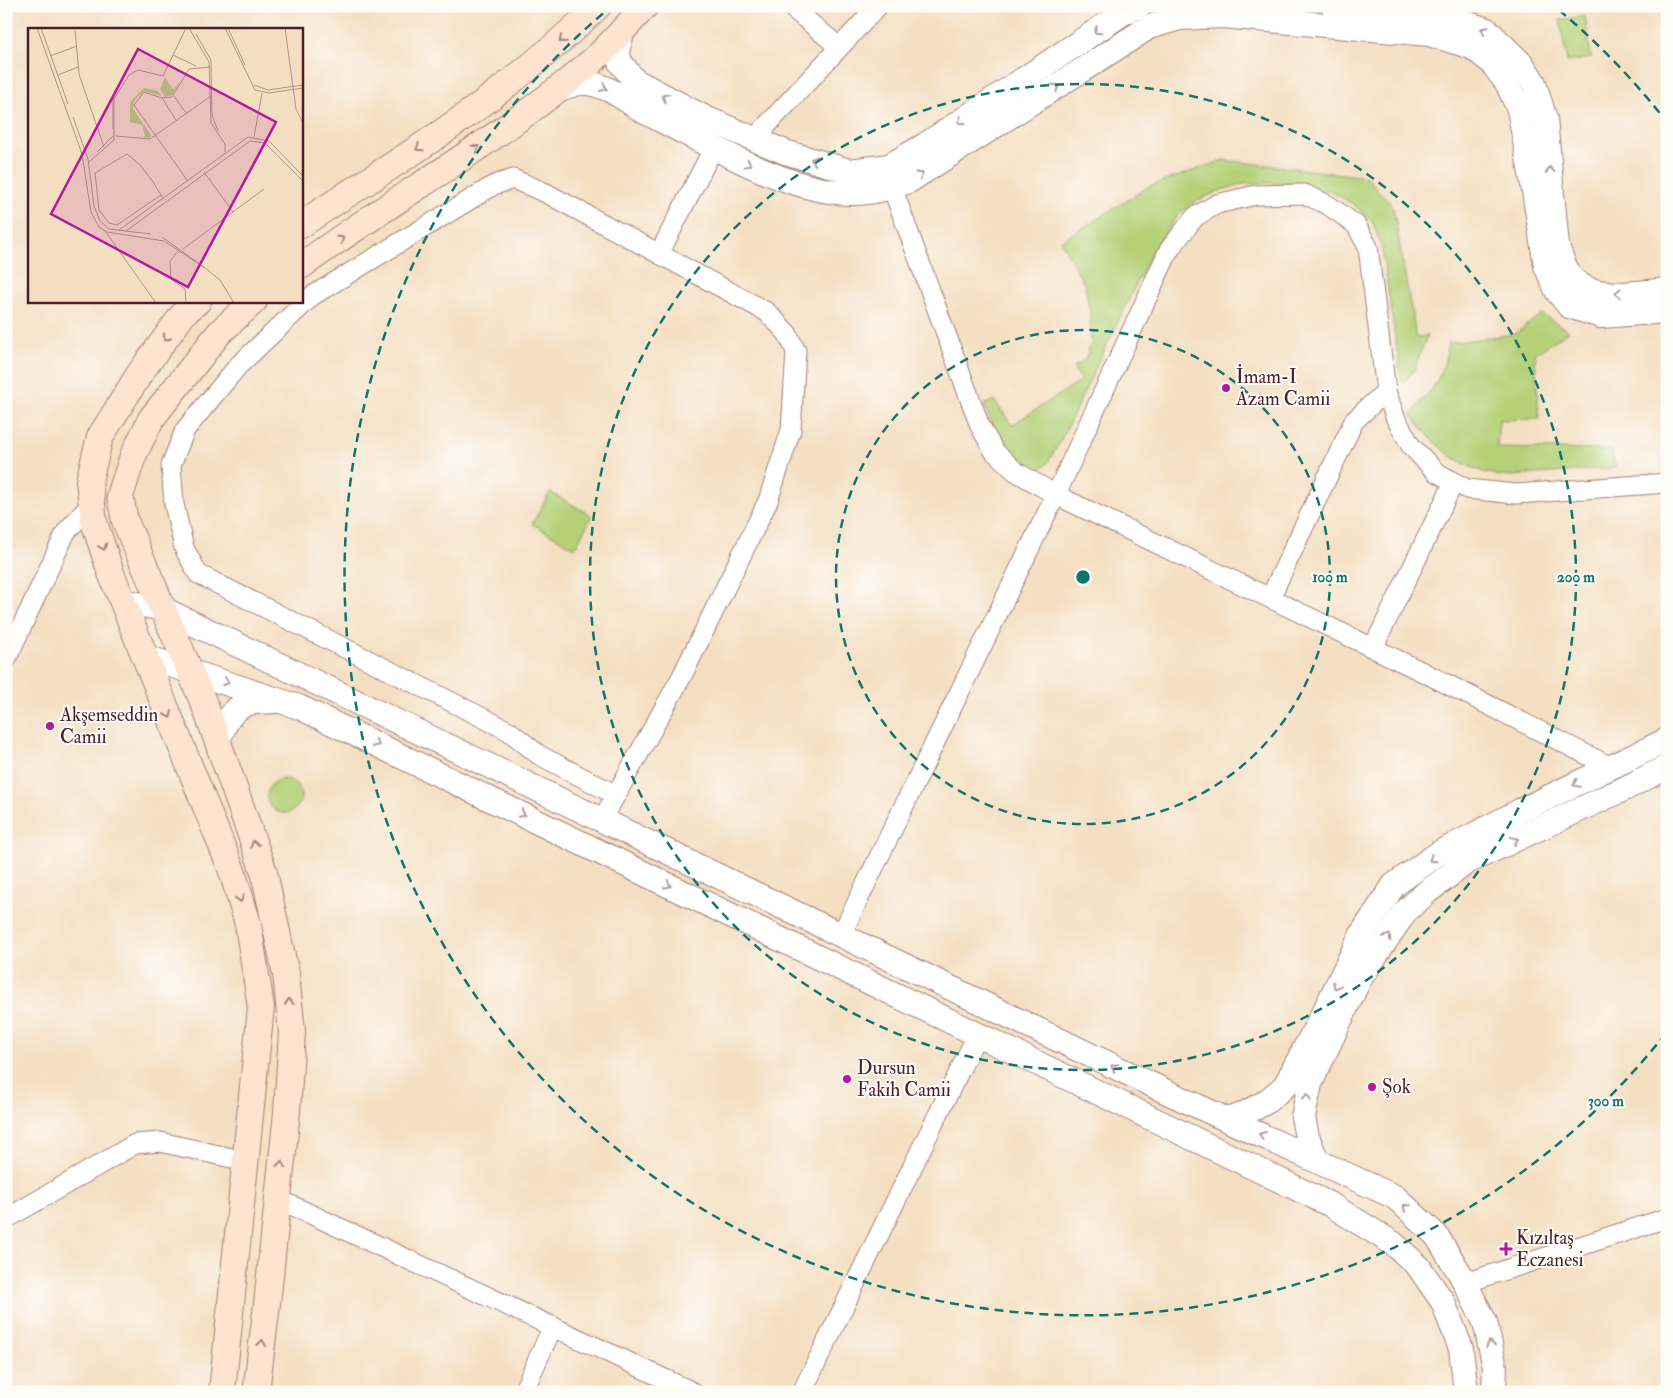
<svg xmlns="http://www.w3.org/2000/svg" width="1673" height="1398" font-family="'IM FELL Double Pica',serif">
<style>
.green{fill:#b4d178;stroke:#7f7852}
.lines{fill:none;stroke-linecap:round;stroke-linejoin:round}
.minor-casing{stroke:#9f7f76;stroke-width:21}
.tertiary-casing{stroke:#9f7f76;stroke-width:26}
.secondary-casing{stroke:#9f7f76;stroke-width:28}
.minor{stroke:#fff;stroke-width:19}
.tertiary{stroke:#fff;stroke-width:24}
.secondary{stroke:#fde4d1;stroke-width:26}
.oneway{stroke:#ae9aa0}
.oneway2{stroke:#a4827e}
.ring{fill:none;stroke:#0f766e;stroke-width:2.5;stroke-dasharray:9 6}
.poi-dot{fill:#b5179e;stroke:#fdfcf7;stroke-width:2}
.labels{text-anchor:middle;dominant-baseline:central;stroke-width:4;stroke-linejoin:round;paint-order:stroke}
.poi-label{font-size:19px;fill:#4a1f2b;stroke:#fdfcf7;text-anchor:start}
.inset-road{fill:none;stroke:#b09286;stroke-width:1}
.view{fill:#b5179e;fill-opacity:0.15;stroke:#b5179e;stroke-width:2.5}
.inset-edge{fill:none;stroke:#4a1f2b;stroke-width:2.5}
.centre{fill:#0f766e;stroke:#fdfcf7;stroke-width:2.5}
.ring-label{font-size:15px;text-anchor:middle;font-weight:bold;fill:#0f766e;stroke:#fdfcf7;stroke-width:4;stroke-linejoin:round;paint-order:stroke}
</style>
<rect width="100%" height="100%" fill="#fdfcf7"/>
<filter id="ink" filterUnits="userSpaceOnUse"><feTurbulence type="fractalNoise" baseFrequency=".02" numOctaves="2"/><feDisplacementMap in="SourceGraphic" scale="10" xChannelSelector="R" yChannelSelector="G"/><feConvolveMatrix kernelMatrix="1 2 1 2 8 2 1 2 1" color-interpolation-filters="sRGB"/></filter>
<filter id="wash" filterUnits="userSpaceOnUse"><feTurbulence type="fractalNoise" baseFrequency=".0096" numOctaves="4" result="noise"/><feDisplacementMap in="SourceGraphic" scale="20" xChannelSelector="R" yChannelSelector="G"/><feGaussianBlur stdDeviation="1.12" result="paint"/><feColorMatrix in="noise" values="0 0 0 0 0 0 0 0 0 0 0 0 0 0 0 0 0 1.4 0 .05"/><feComposite in="paint" operator="in"/></filter>
<g filter="url(#wash)">
<rect width="100%" height="100%" fill="#f4dfc2"/>
<!-- green -->
<g class="green">
<path d="M1585 16 1591 58 1567 62 1560 20Z"/>
<path d="M1224 160 1367 177 1393 207 1416 337 1427 336 1413 372 1402 384 1382 249 1373 223 1353 204 1330 191 1306 186 1268 183 1241 184 1219 191 1198 200 1179 214 1153 249 1061 440 1047 464 1035 471 1019 463 1003 449 984 405 994 400 1012 425 1082 380 1073 368 1085 359 1091 344 1090 313 1085 286 1061 241 1150 186Z"/>
<path d="M1541 314 1569 331 1535 354 1539 419 1499 420 1497 448 1612 450 1615 468C1587 470 1559 473 1531 474 1521 475 1510 477 1500 476 1460 468 1435 448 1412 415 1417 404 1425 398 1432 389 1442 374 1446 360 1448 343L1515 334Z"/>
<path d="M550 492 592 516 575 548 532 524Z"/>
<circle cx="284" cy="796" r="17"/>
</g>
</g>
<g filter="url(#ink)">
<g class="lines">
<!-- minor casing -->
<g class="minor-casing">
<g id="minor">
<path d="M790 6 839 47"/>
<path d="M754 139 878 6"/>
<path d="M892 187 980 426 994 451 1015 471 1056 495 1431 676 1611 767"/>
<path d="M659 254 714 147"/>
<path d="M1270 598 1354 421 1386 391"/>
<path d="M1373 648 1454 482"/>
<path d="M6 660 66 532 92 503"/>
<path d="M602 820 683 674 768 501 791 430 796 351 787 333 767 312 546 193 513 179 494 185 312 296 238 366 185 430 171 465 174 504 184 548 198 574 509 731 539 755 616 795"/>
<path d="M841 935 1059 488 1169 250 1195 217 1217 204 1256 195 1304 194 1328 205 1356 225 1368 247 1386 391 1395 417 1411 446 1436 472 1467 489 1516 494 1667 483"/>
<path d="M278 1199 693 1392"/>
<path d="M6 1219 135 1144 160 1142 245 1161"/>
<path d="M1465 1283 1667 1218"/>
<path d="M523 1392 553 1326"/>
<path d="M802 1392 977 1035"/>
</g>
</g>
<!-- tertiary casing -->
<g class="tertiary-casing">
<g id="tertiary">
<path d="M1333 6 1455 19 1487 30 1522 64 1534 83 1545 119 1557 246C1561 257 1565 273 1575 281 1596 301 1641 292 1667 290"/>
<path d="M623 29 617 52 620 62 634 80 705 118 785 152 849 171 889 166 925 145 1123 13 1139 6"/>
<path d="M557 90C565 87 575 83 583 83 607 83 627 102 647 113 705 142 789 194 854 193 874 193 891 187 909 181L1149 27 1180 18 1222 16 1429 34 1472 47 1492 63 1507 83 1519 109 1533 185 1546 266 1557 291 1569 306 1601 316 1667 311"/>
<path d="M122 601 163 609 1169 1093 1395 1197 1436 1235 1461 1275 1485 1322 1495 1367 1494 1392"/>
<path d="M146 657 299 707 1331 1205 1394 1244 1418 1266 1443 1302 1461 1349 1466 1392"/>
<path d="M218 742C223 727 230 710 246 704 254 701 266 702 275 701"/>
<path d="M1229 1120 1242 1115 1266 1102 1285 1086 1327 1006 1363 932 1394 885 1439 853 1520 811 1667 740"/>
<path d="M1317 1160 1307 1137 1303 1117 1310 1084 1359 980 1405 912 1427 892 1467 862 1626 788 1667 767"/>
</g>
</g>
<!-- secondary casing -->
<g class="secondary-casing">
<g id="secondary">
<path d="M301 225C347 193 395 165 441 133 497 95 549 53 598 6"/>
<path d="M301 266C396 197 500 140 590 63 610 46 627 25 645 6"/>
<path d="M198 301 184 313 140 373 100 437 89 481 94 522 111 573 232 871 248 924 261 1007 222 1392"/>
<path d="M254 301 220 332 151 419 133 456 120 496 125 521 205 706 264 872 286 974 292 1032 287 1112 267 1304 256 1392"/>
</g>
</g>
<!-- minor -->
<use href="#minor" class="minor"/>
<!-- tertiary -->
<use href="#tertiary" class="tertiary"/>
<!-- secondary -->
<use href="#secondary" class="secondary"/>
</g>
<!-- one-way arrows -->
<defs><path id="oneway-chevron" d="M-2-3.5L2.5 0L-2 3.5" fill="none" stroke-width="1.6" stroke-linecap="round" stroke-linejoin="round" transform="scale(1.25)"/></defs>
<g class="oneway">
<use href="#oneway-chevron" transform="translate(1484 30) rotate(-152)"/>
<use href="#oneway-chevron" transform="translate(1097 31) rotate(146)"/>
<use href="#oneway-chevron" transform="translate(1056 87) rotate(-33)"/>
<use href="#oneway-chevron" transform="translate(604 88) rotate(25)"/>
<use href="#oneway-chevron" transform="translate(665 97) rotate(-152)"/>
<use href="#oneway-chevron" transform="translate(961 121) rotate(146)"/>
<use href="#oneway-chevron" transform="translate(814 160) rotate(-164)"/>
<use href="#oneway-chevron" transform="translate(748 164) rotate(26)"/>
<use href="#oneway-chevron" transform="translate(1550 170) rotate(-95)"/>
<use href="#oneway-chevron" transform="translate(920 175) rotate(-32)"/>
<use href="#oneway-chevron" transform="translate(1618 293) rotate(179)"/>
<use href="#oneway-chevron" transform="translate(226 682) rotate(19)"/>
<use href="#oneway-chevron" transform="translate(376 744) rotate(26)"/>
<use href="#oneway-chevron" transform="translate(1576 784) rotate(154)"/>
<use href="#oneway-chevron" transform="translate(522 814) rotate(26)"/>
<use href="#oneway-chevron" transform="translate(1515 840) rotate(-25)"/>
<use href="#oneway-chevron" transform="translate(1432 859) rotate(145)"/>
<use href="#oneway-chevron" transform="translate(668 885) rotate(26)"/>
<use href="#oneway-chevron" transform="translate(1388 937) rotate(-56)"/>
<use href="#oneway-chevron" transform="translate(1336 986) rotate(116)"/>
<use href="#oneway-chevron" transform="translate(1114 1067) rotate(-154)"/>
<use href="#oneway-chevron" transform="translate(1307 1097) rotate(-78)"/>
<use href="#oneway-chevron" transform="translate(1262 1135) rotate(-156)"/>
<use href="#oneway-chevron" transform="translate(1406 1207) rotate(-137)"/>
<use href="#oneway-chevron" transform="translate(1490 1344) rotate(-102)"/>
</g>
<g class="oneway2">
<use href="#oneway-chevron" transform="translate(562 40) rotate(139)"/>
<use href="#oneway-chevron" transform="translate(419 148) rotate(147)"/>
<use href="#oneway-chevron" transform="translate(476 148) rotate(-35)"/>
<use href="#oneway-chevron" transform="translate(341 239) rotate(-34)"/>
<use href="#oneway-chevron" transform="translate(166 338) rotate(126)"/>
<use href="#oneway-chevron" transform="translate(103 547) rotate(72)"/>
<use href="#oneway-chevron" transform="translate(169 715) rotate(68)"/>
<use href="#oneway-chevron" transform="translate(254 844) rotate(-109)"/>
<use href="#oneway-chevron" transform="translate(240 899) rotate(73)"/>
<use href="#oneway-chevron" transform="translate(289 1002) rotate(-95)"/>
<use href="#oneway-chevron" transform="translate(281 1164) rotate(-84)"/>
<use href="#oneway-chevron" transform="translate(262 1343) rotate(-83)"/>
</g>
</g>
<!-- distance rings -->
<g class="ring">
<circle cx="1083" cy="577" r="247"/>
<circle cx="1083" cy="577" r="493"/>
<path d="M1666 1033A740 740 0 1 1 607 10M1559 10A740 740 0 0 1 1666 121"/>
</g>
<!-- markers -->
<g class="poi-dot">
<circle cx="1226" cy="388" r="5"/>
<circle cx="50" cy="726" r="5"/>
<circle cx="847" cy="1079" r="5"/>
<circle cx="1372" cy="1087" r="5"/>
<path d="M1503.5 1241.5h5v5h5v5h-5v5h-5v-5h-5v-5h5z"/>
</g>
<g class="labels">
<!-- poi labels -->
<g class="poi-label">
<text x="1236" y="377">İmam-I<tspan x="1236" dy="22">Azam Camii</tspan></text>
<text x="60" y="715">Akşemseddin<tspan x="60" dy="22">Camii</tspan></text>
<text x="857" y="1068">Dursun<tspan x="857" dy="22">Fakih Camii</tspan></text>
<text x="1382" y="1087">Şok</text>
<text x="1516" y="1238">Kızıltaş<tspan x="1516" dy="22">Eczanesi</tspan></text>
</g>
</g>
<!-- overview -->
<g transform="translate(28 28)">
<rect width="275" height="275" fill="#f4dfc2"/>
<path d="M137 49 145 62 153 52 144 67 137 69 132 61ZM116 60 130 63 134 68 116 63 106 73 105 81 123 107 122 110 114 109 117 108 114 97 102 94V74Z" fill="#b4d178"/>
<path class="inset-road" d="M9 0 54 126 63 184 71 199 79 204 136 213 177 240M13 0 40 76M161 0 181 34 183 95 197 116V124M197 0 227 62 241 65 275 60M200 0 217 37M257 0 268 81 275 95M47 2 51 46 76 119M168 6 183 32 184 87 190 103M145 27 168 38M22 28 49 18M30 47 50 39M226 57 240 62 275 57M85 68V101M146 68 158 85M134 70 148 92M45 89 60 131 66 178 72 193 81 201 123 206M88 108 122 111 183 68M226 109 234 65M69 124 85 108M61 134 86 112V71L101 47 110 42 135 48 158 0M176 144 205 184M159 152 106 77 116 64 134 70 144 69 161 41 182 39M133 167 89 197 81 195 71 182 67 145 99 126 112 137 125 154 135 170M91 202 220 109 241 113 275 148M77 203 128 275M98 203 222 113 237 115 275 153M134 209 177 240M155 221 236 161M150 223 142 233 143 251 157 261 158 275M177 240 192 252 206 275"/>
<path class="view" d="M110 21 248 94 160 259 23 186Z"/>
<rect width="275" height="275" class="inset-edge"/>
</g>
<circle cx="1083" cy="577" r="8" class="centre"/>
<g class="ring-label">
<text x="1330" y="582">100 m</text>
<text x="1576" y="582">200 m</text>
<text x="1606" y="1106">300 m</text>
</g>
<!-- margin -->
<rect width="1673" height="1398" fill="none" stroke="#fdfcf7" stroke-width="25"/>
</svg>
